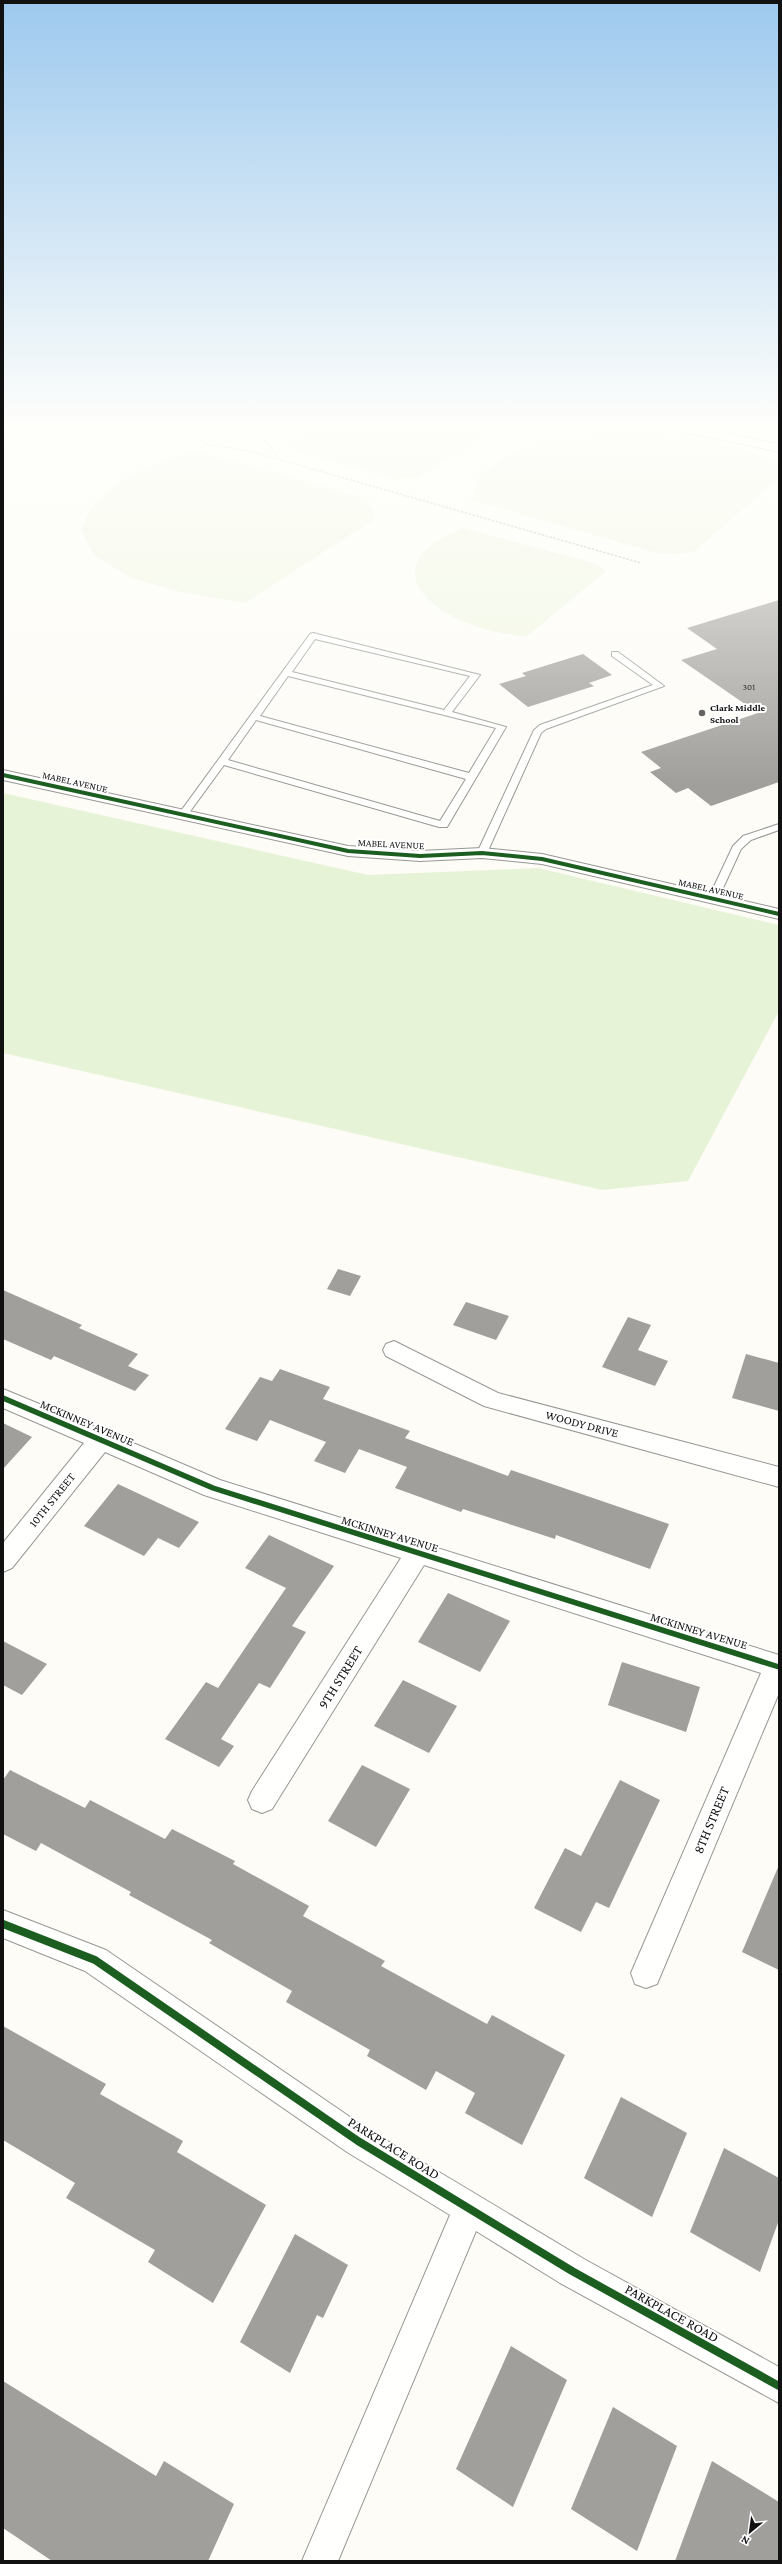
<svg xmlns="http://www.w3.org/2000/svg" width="782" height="2564" font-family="'Crimson Pro',serif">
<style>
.green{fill:#e7f3d7}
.pitch{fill:#f0f6e1}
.building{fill:#a19f9c}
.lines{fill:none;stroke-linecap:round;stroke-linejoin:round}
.lane-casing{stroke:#979795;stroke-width:2}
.street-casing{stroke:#979795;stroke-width:2}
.path{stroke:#b9b9b8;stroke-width:1.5;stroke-dasharray:2.5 1.5;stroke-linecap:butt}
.lane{fill:#fffffe;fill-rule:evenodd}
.street{fill:#fffffe;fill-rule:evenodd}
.cycleway-far2-casing{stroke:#fff;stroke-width:6}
.cycleway-far1-casing{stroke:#fff;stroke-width:8}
.cycleway-casing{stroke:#fff;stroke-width:10}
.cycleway-far2{stroke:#1b5e20;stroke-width:4}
.cycleway-far1{stroke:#1b5e20;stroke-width:5.5}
.cycleway{stroke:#1b5e20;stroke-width:8}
.poi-dot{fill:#646362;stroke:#fff;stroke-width:1.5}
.labels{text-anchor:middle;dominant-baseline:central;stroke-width:4;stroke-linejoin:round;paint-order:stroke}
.far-number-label{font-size:9px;fill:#353434}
.far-poi-label{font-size:10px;font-weight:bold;fill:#111;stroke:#fff;text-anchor:start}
.far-street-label{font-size:10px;fill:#111;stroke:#fff}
.street-label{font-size:12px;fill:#111;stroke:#fff}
.near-street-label{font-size:14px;fill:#111;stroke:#fff}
</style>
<rect width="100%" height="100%" fill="#fdfcf7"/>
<!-- green -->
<path class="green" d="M3 793 368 875 538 868 779 925V1011L688 1181 602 1190 3 1053Z"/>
<!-- pitch -->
<g class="pitch">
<path d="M325 426H484L496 429 418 478 395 479 280 447 304 432Z"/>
<path d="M647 431C695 437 735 443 779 464V478L695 551 677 554 657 553 471 500 479 476 504 456 543 441 593 432Z"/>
<path d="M195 450 367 499 376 518 245 603 181 592 132 578 94 555 81 530C85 523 87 514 92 508 115 475 160 463 195 450Z"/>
<path d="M464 528 597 564 606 571 526 637C512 634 498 633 484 629 458 622 399 594 419 559 428 543 448 535 464 528Z"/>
</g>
<!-- building -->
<g class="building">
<path d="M779 600V782L711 806 688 788 676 793 650 772 661 768 641 752 758 713 681 660 717 649 687 628Z"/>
<path d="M583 654 612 675 589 683 594 686 528 707 499 684 526 676 522 673Z"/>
<path d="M338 1269 361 1276 350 1296 327 1289Z"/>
<path d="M3 1290 82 1325 79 1328 138 1354 128 1366 149 1375 135 1391 54 1356 51 1360 3 1339Z"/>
<path d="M466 1302 509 1316 496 1340 453 1325Z"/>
<path d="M628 1317 651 1325 638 1350 668 1361 655 1386 602 1367Z"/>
<path d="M746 1354 779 1363V1411L732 1398Z"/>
<path d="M280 1369 330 1387 323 1399 410 1431 405 1438 508 1476 511 1470 669 1524 650 1569 556 1535 555 1539 463 1509 461 1512 395 1488 407 1467 359 1449 345 1473 314 1461 326 1442 270 1420 257 1441 225 1429 260 1377 272 1381Z"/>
<path d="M3 1423 32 1437 3 1469Z"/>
<path d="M118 1484 199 1522 179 1548 158 1538 144 1556 84 1526Z"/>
<path d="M269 1535 334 1566 292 1626 306 1632 270 1688 259 1683 221 1739 234 1746 219 1767 165 1739 206 1682 218 1688 286 1588 245 1568Z"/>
<path d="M448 1593 510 1621 480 1672 418 1642Z"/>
<path d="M3 1641 47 1664 22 1695 3 1685Z"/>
<path d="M622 1662 700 1687 686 1732 608 1705Z"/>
<path d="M403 1680 457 1706 429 1753 374 1726Z"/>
<path d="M362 1765 410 1789 376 1847 328 1821Z"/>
<path d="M10 1770 85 1808 90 1800 165 1839 172 1829 235 1861 233 1864 309 1906 303 1916 385 1961 381 1966 487 2024 492 2015 565 2055 522 2145 465 2113 475 2093 436 2071 426 2090 367 2056 370 2050 286 2002 292 1991 209 1943 212 1940 129 1895 131 1892 41 1843 36 1851 3 1834V1780Z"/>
<path d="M620 1780 660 1800 609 1908 596 1902 581 1932 534 1908 565 1848 581 1856Z"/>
<path d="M779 1865V1970L742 1952Z"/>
<path d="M3 2026 106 2084 100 2094 183 2141 177 2152 266 2205 213 2303 148 2262 155 2250 66 2198 75 2183 3 2140Z"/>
<path d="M621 2097 687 2133 652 2217 584 2178Z"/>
<path d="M724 2148 779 2178V2220L760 2272 690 2232Z"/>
<path d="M295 2234 348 2265 323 2318 317 2315 290 2373 240 2342Z"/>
<path d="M511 2346 567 2380 513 2507 456 2469Z"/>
<path d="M3 2381 156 2476 164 2461 234 2504 208 2561H52L3 2528Z"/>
<path d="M613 2407 677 2446 637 2551 571 2509Z"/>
<path d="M712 2461 779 2502V2561H675Z"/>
</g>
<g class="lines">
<!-- lane casing -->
<g class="lane-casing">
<g id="lane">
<path d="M313 633 480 675 452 712 506 727 447 827H439L224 765 186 817H180L178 815 310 634ZM315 639 470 676 444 710 292 672ZM288 676 496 728 469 773 260 716ZM256 720 466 779 440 821 228 760Z"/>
<path d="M612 652H618L664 686 546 729 541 733 487 853 486 855H478L477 853 534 730 540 725 653 685 612 656Z"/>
<path d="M779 824V830L751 840 741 849 718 899 717 901H709L708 899 733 846 743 836Z"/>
</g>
</g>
<!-- street casing -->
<g class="street-casing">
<g id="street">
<path d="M669 426H691L779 444V452L675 430Z"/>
<path d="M3 770 348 846 420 851 482 848 542 854 779 909V919L542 864 482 858 420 861 348 856 3 780Z"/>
<path d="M394 1341 498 1393 779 1467V1487L484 1406 386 1356 383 1350 386 1344Z"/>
<path d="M3 1389 100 1429 110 1431 112 1434 220 1480 779 1655V1693L657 1984 646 1988 635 1984 631 1973 761 1673 424 1565 272 1809 262 1813 252 1809 248 1800 252 1791 401 1558 204 1495 105 1452 12 1568 3 1572V1543L84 1443 3 1408Z"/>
<path d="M3 1910 106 1950 369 2130 584 2259 779 2367V2403L560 2283 476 2231 338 2561H302L450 2215 347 2152 85 1971 3 1938Z"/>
</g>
</g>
<!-- path -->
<g class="path">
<path d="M102 426 139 433 177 430 209 445 246 450 641 563"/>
<path d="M260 426 259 431 280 459"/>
<path d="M3 435 19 426"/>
</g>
<!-- lane -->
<use href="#lane" class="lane"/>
<!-- street -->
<use href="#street" class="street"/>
<!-- cycleway-far2 casing -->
<g class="cycleway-far2-casing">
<path id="cycleway-far2" d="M3 775 348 851 420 856 482 853 542 859 779 914"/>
</g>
<!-- cycleway-far1 casing -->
<g class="cycleway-far1-casing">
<path id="cycleway-far1" d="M3 1398 213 1488 779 1667"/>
</g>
<!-- cycleway casing -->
<g class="cycleway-casing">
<path id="cycleway" d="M3 1924 95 1960 358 2141 572 2271 779 2386"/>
</g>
<!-- cycleway-far2 -->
<use href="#cycleway-far2" class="cycleway-far2"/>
<!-- cycleway-far1 -->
<use href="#cycleway-far1" class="cycleway-far1"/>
<!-- cycleway -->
<use href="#cycleway" class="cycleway"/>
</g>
<!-- sky -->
<linearGradient id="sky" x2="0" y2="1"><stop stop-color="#9dc9ee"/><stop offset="0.54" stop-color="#fefefb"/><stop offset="1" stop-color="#fefefb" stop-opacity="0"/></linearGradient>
<rect width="782" height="785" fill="url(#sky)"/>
<!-- markers -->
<circle class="poi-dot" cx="702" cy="713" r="4"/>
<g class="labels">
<!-- far-number labels -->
<g class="far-number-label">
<text x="749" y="687">301</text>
</g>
<!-- far-poi labels -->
<g class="far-poi-label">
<text x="710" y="707">Clark Middle<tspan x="710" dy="12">School</tspan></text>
</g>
<!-- far-street labels -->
<g class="far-street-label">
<text transform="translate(75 782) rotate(13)">MABEL AVENUE</text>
<text transform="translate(391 844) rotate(3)">MABEL AVENUE</text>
<text transform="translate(711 889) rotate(13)">MABEL AVENUE</text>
</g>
<!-- street labels -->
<g class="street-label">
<text transform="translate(87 1423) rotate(23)">MCKINNEY AVENUE</text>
<text transform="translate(582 1424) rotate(15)">WOODY DRIVE</text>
<text transform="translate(52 1500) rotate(-51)">10TH STREET</text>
<text transform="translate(390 1534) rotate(17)">MCKINNEY AVENUE</text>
<text transform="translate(699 1631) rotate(17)">MCKINNEY AVENUE</text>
</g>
<!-- near-street labels -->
<g class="near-street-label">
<text transform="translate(340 1677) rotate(-58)">9TH STREET</text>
<text transform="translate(711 1820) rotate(-67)">8TH STREET</text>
<text transform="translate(394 2148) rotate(32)">PARKPLACE ROAD</text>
<text transform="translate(672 2313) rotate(29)">PARKPLACE ROAD</text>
</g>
</g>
<!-- border -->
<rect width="782" height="2564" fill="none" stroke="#111111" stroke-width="8"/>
<!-- north arrow -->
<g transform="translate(750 2532) rotate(209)" stroke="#ffffff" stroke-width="3" paint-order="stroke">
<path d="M0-3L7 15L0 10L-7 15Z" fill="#111111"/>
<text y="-6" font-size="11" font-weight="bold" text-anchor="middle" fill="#111111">N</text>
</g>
</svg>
